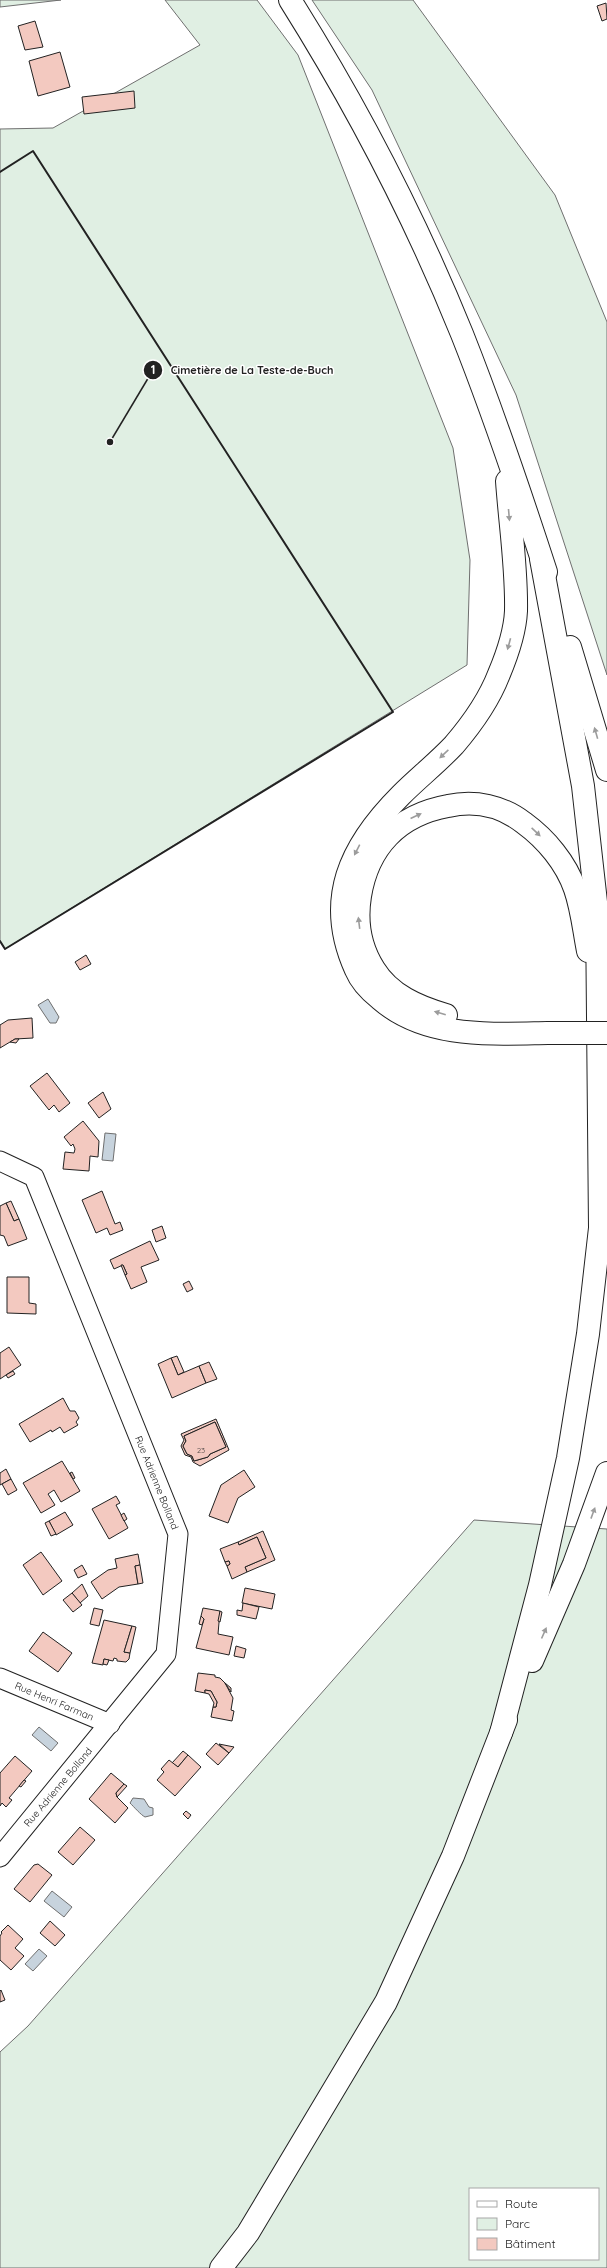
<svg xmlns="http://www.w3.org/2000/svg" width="607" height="2268" font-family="Quicksand,sans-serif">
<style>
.green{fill:#e0efe3;stroke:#6f6f6f;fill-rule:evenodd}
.water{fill:#c7d3dd;stroke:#6f6f6f}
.building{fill:#f3c9c0;stroke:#222;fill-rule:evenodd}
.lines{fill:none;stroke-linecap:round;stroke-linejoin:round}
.minor-casing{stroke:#222;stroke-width:21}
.major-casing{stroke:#222;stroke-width:24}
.minor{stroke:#fff;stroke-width:19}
.major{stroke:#fff;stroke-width:22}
.major-bridge-casing{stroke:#222;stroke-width:24;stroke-linecap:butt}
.major-bridge{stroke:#fff;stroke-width:22}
.wall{stroke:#222;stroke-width:2}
.oneway{fill:#9c9c9c}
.labels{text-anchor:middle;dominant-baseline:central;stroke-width:3;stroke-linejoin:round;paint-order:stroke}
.number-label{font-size:8px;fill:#564c4a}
.street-label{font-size:10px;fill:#222;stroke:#fff}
.leader{fill:none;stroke:#222;stroke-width:1.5}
.callout-dot{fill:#222;stroke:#fff;stroke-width:1.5}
.mark-label{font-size:12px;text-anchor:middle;font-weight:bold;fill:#fff}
.callout-label{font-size:11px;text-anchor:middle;font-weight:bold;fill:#222;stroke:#fff;stroke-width:3;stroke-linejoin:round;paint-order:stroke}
</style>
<rect width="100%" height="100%" fill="#fff"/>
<!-- green -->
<g class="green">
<path d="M0 0H61L0 7Z"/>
<path d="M165 0H257L298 55 453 448 470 560 467 665 5 949 0 941V129L53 128 200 45Z"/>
<path d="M312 0H413L555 195 607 322V675L516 395 372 90Z"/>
<path d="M474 1520 607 1529V2268H0V2052L28 2026ZM470 2189H598V2259H470Z"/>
</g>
<!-- water -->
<g class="water">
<path d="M48 999 59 1017 56 1023H50L38 1005Z"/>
<path d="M105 1133 116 1134 113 1161 102 1160Z"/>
<path d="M39 1727 58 1743 51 1751 32 1735Z"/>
<path d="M133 1798 144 1799 149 1807 153 1808V1815L145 1817C141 1815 134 1807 130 1803Z"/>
<path d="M52 1891 72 1907 64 1917 44 1901Z"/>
<path d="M39 1949 47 1956 33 1971 25 1964Z"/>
</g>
<!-- building -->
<g class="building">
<path d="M606 3 607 19 602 21 597 6Z"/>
<path d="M35 21 43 47 25 50 18 26Z"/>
<path d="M60 52 70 87 38 96 29 61Z"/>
<path d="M134 91 135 108 84 114 82 97Z"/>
<path d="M86 955 91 964 80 970 75 962Z"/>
<path d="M32 1018 33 1038 15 1039 0 1048V1025L8 1020Z"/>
<path d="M15 1039H19L16 1043 10 1042Z"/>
<path d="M47 1073 70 1103 59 1112 54 1105 49 1110 30 1086Z"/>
<path d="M103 1092 111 1109 99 1118 88 1103Z"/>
<path d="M83 1121 99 1141 98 1157 90 1156 89 1171 63 1169 65 1152 74 1153 75 1149 73 1144 71 1146 64 1137Z"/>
<path d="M102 1191 115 1224 120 1222 123 1230 110 1235 107 1228 96 1233 82 1200Z"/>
<path d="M11 1201 19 1219 14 1221 6 1203Z"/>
<path d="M6 1203 14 1221 19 1219 27 1239 8 1246 4 1236 0 1235V1206Z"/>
<path d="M162 1226 166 1238 156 1242 152 1230Z"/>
<path d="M150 1241 159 1260 141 1267 147 1282 131 1289 125 1275 127 1274 123 1265 114 1269 110 1260Z"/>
<path d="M121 1265H123L127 1274 125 1275Z"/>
<path d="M7 1277H29V1303L36 1304V1314L7 1313Z"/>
<path d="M189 1281 193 1289 187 1292 183 1284Z"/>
<path d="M9 1347 21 1365 0 1379V1353Z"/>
<path d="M177 1356 184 1372 178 1375 171 1358Z"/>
<path d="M171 1358 178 1375 199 1366 206 1383 172 1398 158 1364Z"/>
<path d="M209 1362 217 1379 206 1383 199 1366Z"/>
<path d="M13 1371 15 1374 8 1378 6 1375Z"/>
<path d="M63 1398 70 1411H75L79 1418 76 1422 78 1425 64 1433 60 1427 52 1432 51 1430 30 1442 19 1424Z"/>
<path d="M216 1419 229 1450 200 1466 193 1462 191 1457 185 1455 181 1446 184 1440 181 1434ZM215 1422 226 1447 210 1454 208 1457 194 1461 192 1456 187 1454 183 1446 186 1441 184 1436Z"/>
<path d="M215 1422 226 1447 210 1454 208 1457 194 1461 192 1456 187 1454 183 1446 186 1441 184 1436Z"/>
<path d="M62 1461 80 1491 61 1502 54 1490 48 1494 55 1505 41 1513 23 1483Z"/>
<path d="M6 1469 11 1479 0 1485V1473Z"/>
<path d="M244 1470 255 1487 238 1498 228 1523 209 1516 221 1485Z"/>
<path d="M72 1472 75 1478 73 1479 70 1473Z"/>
<path d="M11 1479 17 1490 8 1495 2 1484Z"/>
<path d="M116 1496 120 1503 116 1505 128 1528 109 1539 92 1509Z"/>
<path d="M65 1512 73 1525 56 1535 49 1521Z"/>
<path d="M124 1513 127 1519 124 1521 121 1515Z"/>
<path d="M49 1521 56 1534 51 1536 45 1523Z"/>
<path d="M263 1531 275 1560 247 1572 245 1567 266 1558 257 1537 239 1545 238 1542Z"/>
<path d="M257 1537 266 1558 245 1567 247 1572 232 1579 227 1566 230 1564 229 1561 225 1562 220 1549 238 1542 239 1545Z"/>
<path d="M41 1552 62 1581 43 1595 23 1565Z"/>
<path d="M138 1554 140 1565 135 1566 138 1584 119 1587 102 1599 91 1582 108 1570 117 1568 115 1559Z"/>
<path d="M229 1561 230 1564 227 1566 225 1562Z"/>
<path d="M82 1565 87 1574 78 1578 74 1570Z"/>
<path d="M140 1565 143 1583 138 1584 135 1566Z"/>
<path d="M82 1584 88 1596 80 1603 72 1593Z"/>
<path d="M245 1588 275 1594 272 1609 242 1603Z"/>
<path d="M72 1593 82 1605 73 1612 63 1600Z"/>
<path d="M243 1603 259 1607 256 1619 237 1615V1610L242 1611Z"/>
<path d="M94 1608 103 1610 99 1626 90 1624Z"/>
<path d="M203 1608 220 1611 218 1634 233 1637 229 1655 196 1648 204 1619 201 1616Z"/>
<path d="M220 1611 222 1612 220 1622 218 1621Z"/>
<path d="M201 1616 204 1619 202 1625 199 1624Z"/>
<path d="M104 1620 132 1626 124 1652 130 1653 129 1659 126 1662 117 1661V1659L114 1658 113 1661 104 1659 103 1665 92 1663Z"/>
<path d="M132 1626 136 1627 130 1653 124 1652Z"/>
<path d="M43 1632 72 1653 58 1672 29 1651Z"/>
<path d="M236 1646 246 1649 244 1658 234 1656Z"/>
<path d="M104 1659 109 1660 107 1665 103 1664Z"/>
<path d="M198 1673 215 1675V1677L220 1678 225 1683 233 1698 231 1710 234 1711 232 1721 211 1717 213 1707H216L217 1702 211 1691 205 1690V1693L195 1691Z"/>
<path d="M225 1683 231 1688V1692Z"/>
<path d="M205 1690 211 1691 217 1702 216 1707H213L214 1703 209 1694 205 1693Z"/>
<path d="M216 1743 229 1753 218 1765 206 1754Z"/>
<path d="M219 1744 234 1747 229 1753Z"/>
<path d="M183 1751 188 1755 178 1767 172 1763Z"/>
<path d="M188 1755 201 1767 175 1796 157 1780 164 1772 161 1769 169 1760 178 1767Z"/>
<path d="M15 1756 32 1771 9 1798 12 1800 6 1807 2 1803 0 1806V1773Z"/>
<path d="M111 1773 124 1784 116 1793 117 1797 128 1808 115 1823 89 1799Z"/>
<path d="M24 1780 26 1781 21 1787 19 1786Z"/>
<path d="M124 1784 127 1786 117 1797 116 1793Z"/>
<path d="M186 1811 191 1815 188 1819 183 1814Z"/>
<path d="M80 1827 95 1840 73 1865 58 1852Z"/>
<path d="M38 1864 52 1875 30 1902 14 1889 34 1865Z"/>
<path d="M50 1921 65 1935 55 1946 40 1933Z"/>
<path d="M8 1925 23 1939 15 1948 24 1956 11 1970 0 1960V1936L2 1933 1 1932Z"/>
<path d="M1 1990 5 2000 0 2002V1991Z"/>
</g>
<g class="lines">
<!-- minor casing -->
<g class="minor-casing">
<g id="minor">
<path id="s1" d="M0 1161 34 1177 178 1534 166 1654 0 1857"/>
<path id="s2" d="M0 1678 110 1724"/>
</g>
</g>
<!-- major casing -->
<g class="major-casing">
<g id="major">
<path d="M290 0C356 105 415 218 462 334 493 412 520 492 546 572"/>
<path d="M507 481C510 524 517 569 516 611 515 632 507 655 499 674 489 700 472 724 454 745 437 763 418 778 401 795 350 846 324 900 356 970 361 982 370 991 380 999 426 1039 491 1034 548 1033"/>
<path d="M570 647 607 770"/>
<path d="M446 1015C418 1007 390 995 374 969 360 947 356 921 360 896 368 847 398 815 448 806 475 800 502 806 524 823 546 839 566 863 575 889 582 909 584 931 588 951"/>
<path d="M532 1661 574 1564 607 1473"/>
<path d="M501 1733 540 1585 568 1458 588 1334 600 1228 597 911 583 786 541 559"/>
<path d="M221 2268 248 2233 386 2002 453 1856 506 1720"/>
</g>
</g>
<!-- minor -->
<use href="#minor" class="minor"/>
<!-- major -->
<use href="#major" class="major"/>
<!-- major-bridge casing -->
<g class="major-bridge-casing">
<path id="major-bridge" d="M548 1033H607"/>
</g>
<!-- major-bridge -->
<use href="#major-bridge" class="major-bridge"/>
<!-- wall -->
<path class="wall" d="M0 172 33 151 393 712 5 949 0 941"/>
</g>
<!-- one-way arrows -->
<defs><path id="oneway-solid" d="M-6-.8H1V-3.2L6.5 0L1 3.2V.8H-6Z"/></defs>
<g class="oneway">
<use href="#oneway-solid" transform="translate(509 515) rotate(85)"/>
<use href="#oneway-solid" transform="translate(509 644) rotate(105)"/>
<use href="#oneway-solid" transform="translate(596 733) rotate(-106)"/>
<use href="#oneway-solid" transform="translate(444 754) rotate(137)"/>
<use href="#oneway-solid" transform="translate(416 816) rotate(-25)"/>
<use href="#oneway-solid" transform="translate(536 832) rotate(43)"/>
<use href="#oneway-solid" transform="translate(357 850) rotate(117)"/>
<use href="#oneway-solid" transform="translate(359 923) rotate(-97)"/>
<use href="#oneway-solid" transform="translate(440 1013) rotate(-164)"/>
<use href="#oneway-solid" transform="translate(593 1513) rotate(-70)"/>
<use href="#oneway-solid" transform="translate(544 1633) rotate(-66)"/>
</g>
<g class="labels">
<!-- number labels -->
<g class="number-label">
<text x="201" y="1450">23</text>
</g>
<!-- street labels -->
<g class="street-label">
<text stroke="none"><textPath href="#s1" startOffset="367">Rue Adrienne Bolland</textPath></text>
<text stroke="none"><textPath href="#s2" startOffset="59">Rue Henri Farman</textPath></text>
<text transform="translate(58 1787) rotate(-50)">Rue Adrienne Bolland</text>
</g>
</g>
<!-- callouts -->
<path class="leader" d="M110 442L153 370"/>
<g class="callout-dot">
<circle cx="110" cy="442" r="4"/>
<circle cx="153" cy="370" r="10"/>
</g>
<g class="mark-label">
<text x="153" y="374">1</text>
</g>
<g class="callout-label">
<text x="252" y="374">Cimetière de La Teste-de-Buch</text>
</g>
<!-- legend -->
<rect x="469" y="2188" width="130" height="72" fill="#ffffff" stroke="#a7a7a7"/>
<rect x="477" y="2201" width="20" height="6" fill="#ffffff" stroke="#a7a7a7"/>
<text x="505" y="2208" font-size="12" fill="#222222">Route</text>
<rect x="477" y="2218" width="20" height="12" fill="#e0efe3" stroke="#a7a7a7"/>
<text x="505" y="2228" font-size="12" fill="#222222">Parc</text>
<rect x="477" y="2238" width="20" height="12" fill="#f3c9c0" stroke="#a7a7a7"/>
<text x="505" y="2248" font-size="12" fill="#222222">Bâtiment</text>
</svg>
